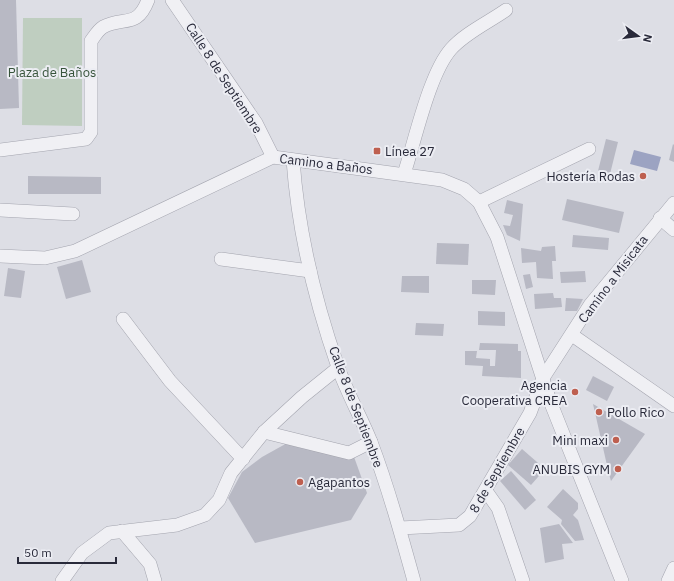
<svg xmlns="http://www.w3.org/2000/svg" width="674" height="581" font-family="'IBM Plex Sans',sans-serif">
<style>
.green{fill:#bfcec0}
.water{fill:#9ca3c2}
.building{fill:#b8b9c4}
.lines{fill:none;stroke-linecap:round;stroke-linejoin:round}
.minor-casing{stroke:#a3a4ae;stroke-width:14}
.minor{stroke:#f0f0f4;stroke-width:13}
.poi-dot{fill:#be5f4f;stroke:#ecedf3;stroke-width:1.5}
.labels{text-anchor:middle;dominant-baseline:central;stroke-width:4;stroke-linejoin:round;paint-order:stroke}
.park-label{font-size:13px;fill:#37543b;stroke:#ecedf3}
.street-label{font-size:13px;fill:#292a3a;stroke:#ecedf3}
.poi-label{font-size:13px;fill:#292a3a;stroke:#ecedf3;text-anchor:end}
</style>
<rect width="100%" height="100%" fill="#dddee5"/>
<!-- green -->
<path class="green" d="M23 18H82V126L22 125Z"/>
<!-- water -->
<path class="water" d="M634 150 661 157 657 171 630 164Z"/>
<!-- building -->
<g class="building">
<path d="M0 0H16L19 108 0 109Z"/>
<path d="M606 139 618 142 610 174 598 171Z"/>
<path d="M673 144 674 145V162L669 160Z"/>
<path d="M28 176 101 177V194H28Z"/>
<path d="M567 199 624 212 619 233 562 220Z"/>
<path d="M507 200 523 204 520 241 507 235 503 225 510 226 513 215 504 213Z"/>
<path d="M573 235 609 238 608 250 572 247Z"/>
<path d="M437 243 469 244 468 265 436 264Z"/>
<path d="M555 246 556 261H552L553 279 537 278 536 262 522 263 521 248 541 251 542 247Z"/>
<path d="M82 260 91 292 66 299 57 267Z"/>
<path d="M8 268 25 271 21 298 4 296Z"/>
<path d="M585 271 586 282 561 283 560 272Z"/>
<path d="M530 274 533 287 526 289 523 275Z"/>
<path d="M402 276H429V293L401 292Z"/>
<path d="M472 280H496L495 295 472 294Z"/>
<path d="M553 293 554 298H561L562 307 535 309 534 294Z"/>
<path d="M566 298 583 299 577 311H565Z"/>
<path d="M478 311 505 312V326L478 325Z"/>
<path d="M416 323 444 324 443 336 415 335Z"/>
<path d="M480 343 518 344V351H521V378L482 376 483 366 465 365V351H477L476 358 490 359V366H495L496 350H479Z"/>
<path d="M593 376 614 387 607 401 586 390Z"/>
<path d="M593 404 645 434 611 481 609 474Z"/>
<path d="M289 442 353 454 367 493 351 520 255 543 228 498 242 472 262 457Z"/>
<path d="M522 449 545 469 531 485 508 465Z"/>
<path d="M511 471 536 500 525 510 500 481Z"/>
<path d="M563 489 578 503V509L573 515 578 520 584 540 575 541 561 524 562 520 547 507Z"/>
<path d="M559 524 573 543 562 544 564 559 545 563 540 528Z"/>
</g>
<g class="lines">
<!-- minor casing -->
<g class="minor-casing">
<g id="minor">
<path d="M172 0 256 123 273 157"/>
<path d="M0 150 86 139 91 132V41C94 37 98 30 103 27 124 16 137 29 148 0"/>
<path d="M293 160C298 230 315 301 338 367 347 393 361 417 371 442 388 487 401 534 414 581"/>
<path d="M404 174C415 141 429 74 451 49 465 33 489 22 506 10"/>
<path d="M479 202 589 149"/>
<path d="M0 210 73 214"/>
<path d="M660 218 674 230"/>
<path d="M0 256 45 258 75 251 273 157 442 180 464 189 479 202 497 237 550 401 622 581"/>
<path d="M221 259 310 271"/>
<path d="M123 319 170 381 243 459"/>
<path d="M572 335 674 406"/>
<path d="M264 432 349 453 371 442"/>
<path d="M486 491 498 508 523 581"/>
<path d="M400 528 459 525 470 516 530 413 543 378 590 305 674 203"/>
<path d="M122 531 150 564 155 581"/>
<path d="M62 581 82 553 109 533 177 525 205 515 219 500 231 473 264 432 302 397 338 368"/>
<path d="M668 581 674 568"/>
</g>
</g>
<!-- minor -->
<use href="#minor" class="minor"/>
</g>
<!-- markers -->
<g class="poi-dot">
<rect x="373" y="147" width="8" height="8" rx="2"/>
<circle cx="643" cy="176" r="4"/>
<circle cx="575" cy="392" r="4"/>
<circle cx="599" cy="412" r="4"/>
<circle cx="616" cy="440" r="4"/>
<circle cx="618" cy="469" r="4"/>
<circle cx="300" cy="482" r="4"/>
</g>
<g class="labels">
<!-- park labels -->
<g class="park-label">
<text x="52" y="72">Plaza de Baños</text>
</g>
<!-- street labels -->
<g class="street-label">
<text transform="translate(224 78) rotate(57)">Calle 8 de Septiembre</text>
<text transform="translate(326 164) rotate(7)">Camino a Baños</text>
<text transform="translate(613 279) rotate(-53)">Camino a Misicata</text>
<text transform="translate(356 407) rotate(69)">Calle 8 de Septiembre</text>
<text transform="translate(497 470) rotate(-60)">8 de Septiembre</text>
</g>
<!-- poi labels -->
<g class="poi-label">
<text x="385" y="151" text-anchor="start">Línea 27</text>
<text x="635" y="176">Hostería Rodas</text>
<text x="567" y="385">Agencia<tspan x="567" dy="15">Cooperativa CREA</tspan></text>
<text x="607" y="412" text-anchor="start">Pollo Rico</text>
<text x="608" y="440">Mini maxi</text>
<text x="610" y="469">ANUBIS GYM</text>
<text x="308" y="482" text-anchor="start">Agapantos</text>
</g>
</g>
<!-- north arrow -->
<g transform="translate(638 36) rotate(104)" stroke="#ecedf3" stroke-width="3" paint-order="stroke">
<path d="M0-3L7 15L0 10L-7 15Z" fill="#292a3a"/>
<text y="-6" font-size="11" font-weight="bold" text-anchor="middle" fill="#292a3a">N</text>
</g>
<!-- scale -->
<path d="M18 557v6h98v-6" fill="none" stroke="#292a3a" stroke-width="2"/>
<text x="24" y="557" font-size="12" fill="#292a3a" stroke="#ecedf3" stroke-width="3" paint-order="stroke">50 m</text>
</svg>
